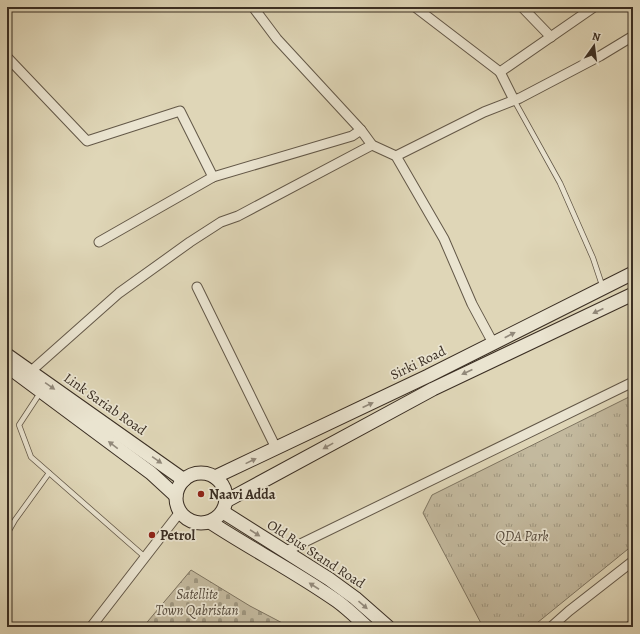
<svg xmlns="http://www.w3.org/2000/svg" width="640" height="634" font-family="Alegreya,serif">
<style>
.cemetery{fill:url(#cemetery-stones);stroke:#7e7460}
.park{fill:url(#park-tufts);stroke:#7e7460}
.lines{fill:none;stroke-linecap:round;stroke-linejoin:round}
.lane-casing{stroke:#635848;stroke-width:6}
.street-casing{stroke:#635848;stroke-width:11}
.secondary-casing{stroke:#3a2e23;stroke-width:15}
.lane{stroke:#eae4d0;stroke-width:4.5}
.street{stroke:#eae4d0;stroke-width:9}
.secondary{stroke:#eae4d0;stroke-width:13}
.oneway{fill:#92897a}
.poi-dot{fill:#8f2418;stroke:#eae4d0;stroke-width:1.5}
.labels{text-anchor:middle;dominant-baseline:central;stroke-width:3.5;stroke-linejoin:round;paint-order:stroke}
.street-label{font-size:14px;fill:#3a2e23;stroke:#eae4d0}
.poi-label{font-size:14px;font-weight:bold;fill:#3a2e23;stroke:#eae4d0;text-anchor:start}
.park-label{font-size:14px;font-style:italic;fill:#554a3c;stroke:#eae4d0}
</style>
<defs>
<pattern id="cemetery-stones" width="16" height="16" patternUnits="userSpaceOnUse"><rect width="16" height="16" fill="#c3b99e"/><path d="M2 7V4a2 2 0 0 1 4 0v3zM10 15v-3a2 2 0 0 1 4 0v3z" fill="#9f9780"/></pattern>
<pattern id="park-tufts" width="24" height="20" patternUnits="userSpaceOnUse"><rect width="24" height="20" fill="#c3b99e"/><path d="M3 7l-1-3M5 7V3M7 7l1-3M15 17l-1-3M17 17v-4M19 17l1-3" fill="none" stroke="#9f9780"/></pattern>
</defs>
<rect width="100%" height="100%" fill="#dfd6b7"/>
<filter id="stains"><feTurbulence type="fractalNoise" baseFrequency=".005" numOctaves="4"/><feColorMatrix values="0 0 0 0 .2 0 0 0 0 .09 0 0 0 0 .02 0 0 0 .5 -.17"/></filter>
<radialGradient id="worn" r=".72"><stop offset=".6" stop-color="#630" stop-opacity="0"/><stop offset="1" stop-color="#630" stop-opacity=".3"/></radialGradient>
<!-- cemetery -->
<path class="cemetery" d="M191 570 250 606 290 627H143Z"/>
<!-- park -->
<path class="park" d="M633 395V545L532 627H483L423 513 432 495Z"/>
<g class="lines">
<!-- lane casing -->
<g class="lane-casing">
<g id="lane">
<path d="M514 100 560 183 593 258 603 288"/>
<path d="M40 393 19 425 31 457 145 557"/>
<path d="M7 534 15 520 49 473"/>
</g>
</g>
<!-- street casing -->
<g class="street-casing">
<g id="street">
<path d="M253 7 277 39 361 130 372 145 396 156 444 239 472 304 493 343"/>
<path d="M415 7 500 72 594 7"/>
<path d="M522 7 551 37"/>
<path d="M7 57 87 141 180 111 213 177"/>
<path d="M500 72 514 100"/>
<path d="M396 156 484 112 520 98 600 56 633 36"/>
<path d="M99 242 213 177 352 136 361 130"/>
<path d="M197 287 276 448"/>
<path d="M30 372 119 293 190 242 221 222 238 216 372 145"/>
<path d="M284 552 633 382"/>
<path d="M91 627 180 512"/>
<path d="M551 627 569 611 633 561"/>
<path d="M629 627 633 624"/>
</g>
</g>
<!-- secondary casing -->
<g class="secondary-casing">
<g id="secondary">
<path d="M7 355 184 480"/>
<path d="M7 366 151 473 176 496"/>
<circle cx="201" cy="498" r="25"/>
<path d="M215 477 428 376 633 273"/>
<path d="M226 501 433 389 633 294"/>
<path d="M223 512 329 579 355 598 388 627"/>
<path d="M210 522C251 549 296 572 337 601 348 609 357 618 367 627"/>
</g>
</g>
<!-- lane -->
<use href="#lane" class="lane"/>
<!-- street -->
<use href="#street" class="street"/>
<!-- secondary -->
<use href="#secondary" class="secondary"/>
</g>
<!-- one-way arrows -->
<defs><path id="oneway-solid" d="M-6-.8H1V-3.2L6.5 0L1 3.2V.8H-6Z"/></defs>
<g class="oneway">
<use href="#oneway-solid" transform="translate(598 311) rotate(155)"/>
<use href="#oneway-solid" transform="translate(510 335) rotate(-27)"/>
<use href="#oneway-solid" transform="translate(467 372) rotate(155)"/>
<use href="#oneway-solid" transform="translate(50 386) rotate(35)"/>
<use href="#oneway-solid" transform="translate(368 405) rotate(-25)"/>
<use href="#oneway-solid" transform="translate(113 445) rotate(-143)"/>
<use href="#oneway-solid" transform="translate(328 446) rotate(151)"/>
<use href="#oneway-solid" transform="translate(157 460) rotate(35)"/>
<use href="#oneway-solid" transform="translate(251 461) rotate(-26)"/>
<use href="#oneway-solid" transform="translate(255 533) rotate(33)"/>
<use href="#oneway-solid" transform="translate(314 586) rotate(-147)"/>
<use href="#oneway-solid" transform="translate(363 605) rotate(41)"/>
</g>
<!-- markers -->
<g class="poi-dot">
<circle cx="201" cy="494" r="4"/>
<circle cx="152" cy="535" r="4"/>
</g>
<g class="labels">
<!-- street labels -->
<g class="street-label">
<text transform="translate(418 363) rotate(-26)">Sirki Road</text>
<text transform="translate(105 404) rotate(35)">Link Sariab Road</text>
<text transform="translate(316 554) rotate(33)">Old Bus Stand Road</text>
</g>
<!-- poi labels -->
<g class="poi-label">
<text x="209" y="494">Naavi Adda</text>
<text x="160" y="535">Petrol</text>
</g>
<!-- park labels -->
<g class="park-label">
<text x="522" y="536">QDA Park</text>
<text x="197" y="594">Satellite<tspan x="197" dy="16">Town Qabristan</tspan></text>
</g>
</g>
<!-- margin -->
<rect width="640" height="634" fill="none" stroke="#dfd6b7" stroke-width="24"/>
<rect x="8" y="8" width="624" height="618" fill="none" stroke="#3a2e23" stroke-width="2"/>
<rect x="12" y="12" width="616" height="610" fill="none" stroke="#3a2e23"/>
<!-- north arrow -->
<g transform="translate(594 46) rotate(14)" stroke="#eae4d0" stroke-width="3" paint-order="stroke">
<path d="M0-3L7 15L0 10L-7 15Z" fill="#3a2e23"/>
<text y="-6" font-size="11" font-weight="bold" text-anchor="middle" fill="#3a2e23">N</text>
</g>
<rect width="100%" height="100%" filter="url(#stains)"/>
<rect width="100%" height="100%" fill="url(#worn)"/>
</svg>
